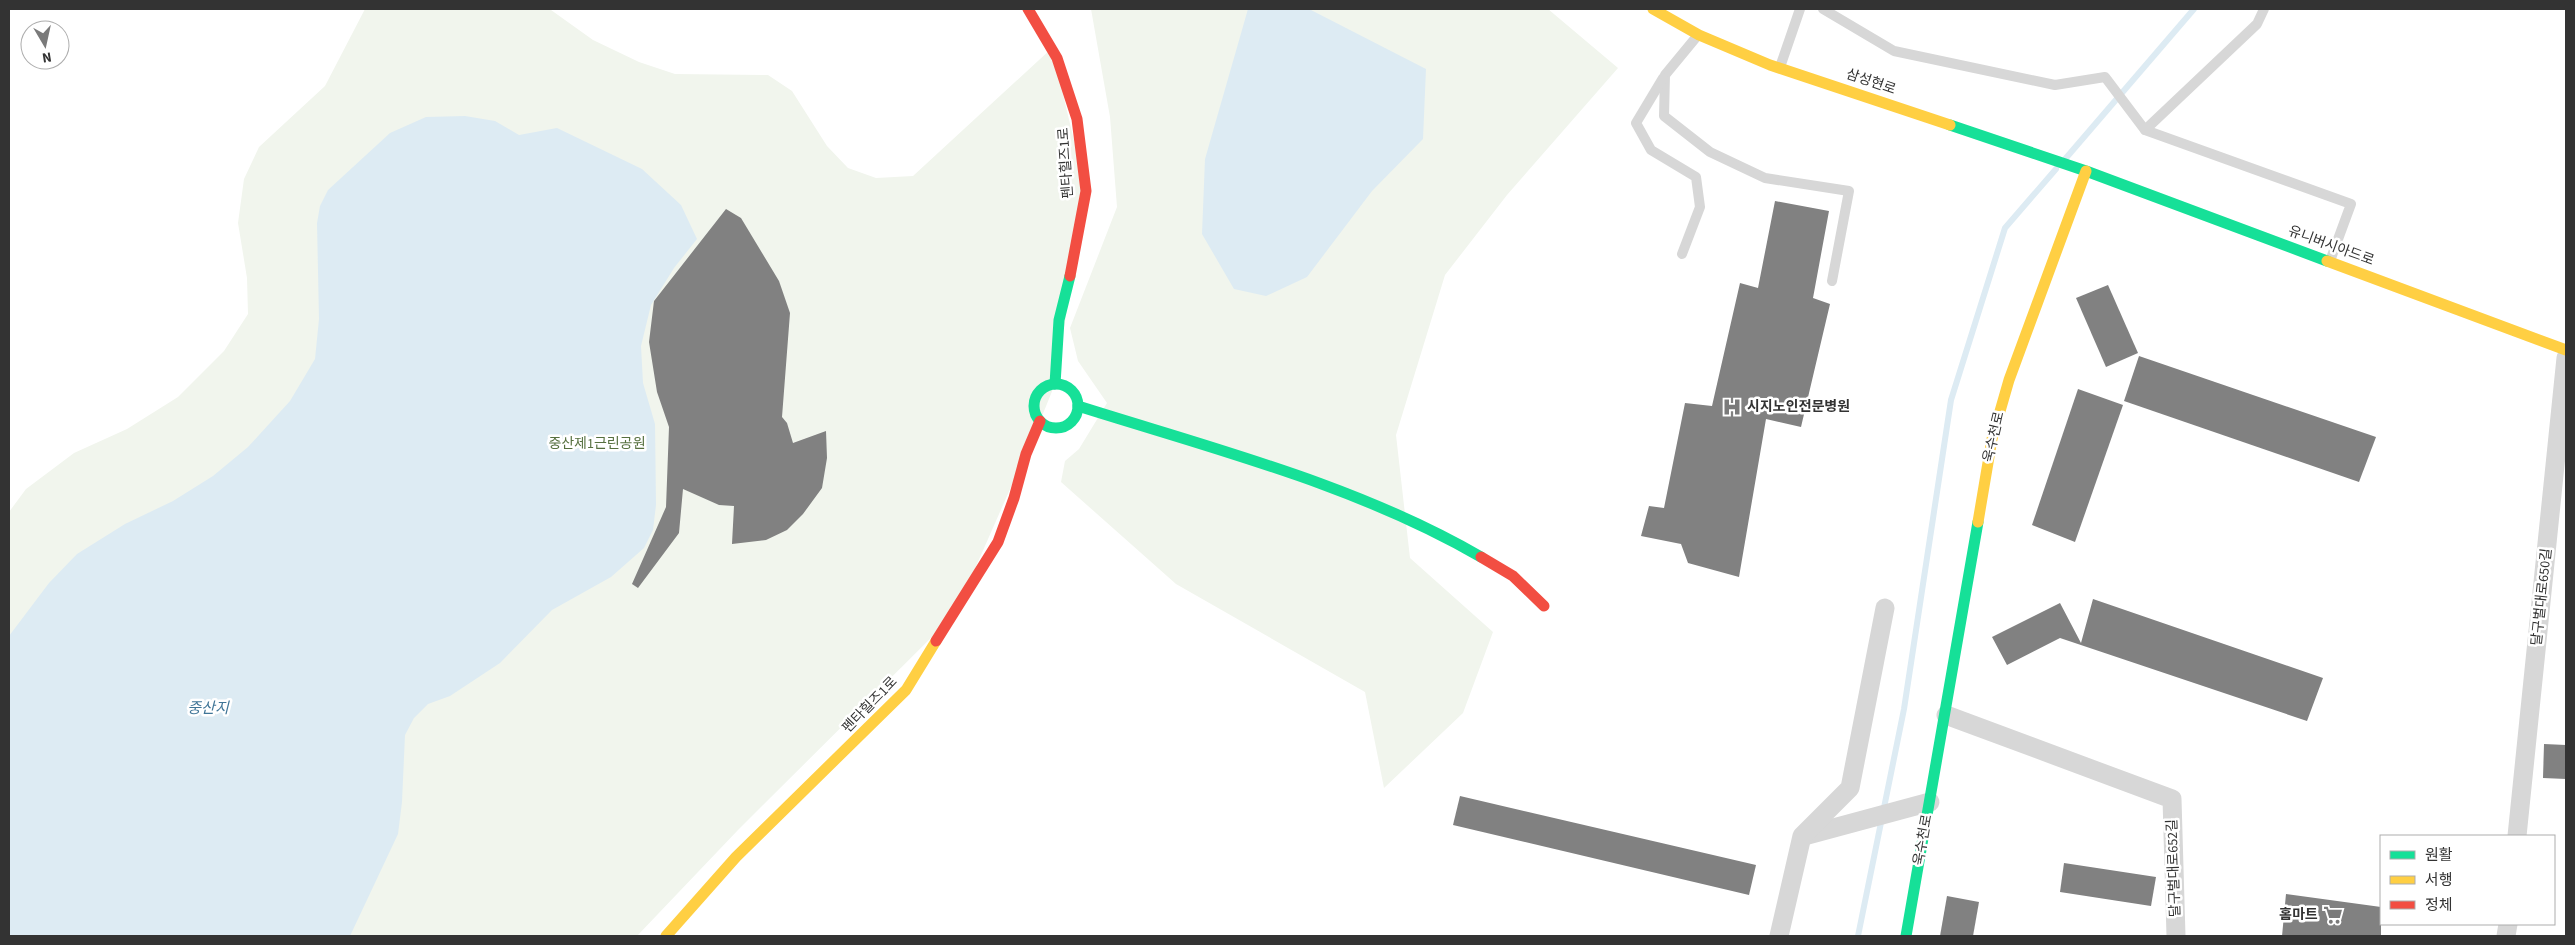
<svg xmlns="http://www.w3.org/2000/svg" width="2575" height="945" font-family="'Source Sans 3','Noto Sans KR',sans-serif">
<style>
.green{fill:#f1f5ed}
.water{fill:#ddebf3}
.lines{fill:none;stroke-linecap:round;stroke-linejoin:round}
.stream{stroke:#ddebf3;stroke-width:6}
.building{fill:#818181}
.lane{stroke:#d7d7d7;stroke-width:10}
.street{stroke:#d7d7d7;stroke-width:19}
.fast{stroke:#16e098;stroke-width:11}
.slow{stroke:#ffcf43;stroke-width:11}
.jam{stroke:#f24e42;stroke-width:11}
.labels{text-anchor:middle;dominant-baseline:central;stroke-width:5;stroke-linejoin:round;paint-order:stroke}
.street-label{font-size:14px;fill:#333;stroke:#fff}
.poi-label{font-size:14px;font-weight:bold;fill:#333;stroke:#fff;text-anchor:start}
.park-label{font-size:14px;fill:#56703f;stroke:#fff}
.water-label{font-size:15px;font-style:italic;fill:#3f7597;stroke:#fff}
</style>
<rect width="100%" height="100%" fill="#fff"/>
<!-- green -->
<g class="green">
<path d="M365 9H545L551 10 593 40 639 62 675 74 768 75 792 91 827 146 848 168 876 178 913 176 1052 48 1086 191 1055 384 1040 421 955 614 738 830 637 936H9V512L26 489 74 453 127 429 178 397 224 351 248 314 247 278 238 223 244 179 259 147 325 86Z"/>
<path d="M1091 9H1548L1618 68 1507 195 1445 275 1396 435 1410 558 1493 632 1463 713 1384 788 1365 692 1176 584 1061 482 1065 461 1079 449 1107 403 1078 361 1070 328 1117 207 1110 117Z"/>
</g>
<!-- water -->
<g class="water">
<path d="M1248 9H1309L1426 69 1423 139 1372 191 1307 277 1266 296 1234 289 1202 234 1205 159Z"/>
<path d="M465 116 495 121 519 135 557 128 642 169 681 205 697 239 674 268 651 305 641 346 643 383 655 424 656 505 653 530 644 548 611 577 552 610 500 663 450 696 428 704 414 718 405 735 402 802 398 834 350 936H9V636L49 583 77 554 125 524 173 501 213 476 248 447 290 401 315 359 319 319 317 223 320 206 328 190 390 133 426 117Z"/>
</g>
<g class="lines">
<!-- stream -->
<g class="stream">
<path d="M2066 158 2194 9"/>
<path d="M1858 936 1904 709 1951 400 2005 228 2056 169"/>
</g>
</g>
<!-- building -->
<g class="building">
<path d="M1775 201 1829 211 1813 298 1830 304 1801 427 1766 419 1739 577 1688 563 1681 544 1641 536 1649 506 1664 508 1685 403 1712 406 1740 283 1758 288Z"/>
<path d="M726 209 741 218 779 281 790 313 782 417 787 423 793 443 826 431 827 458 822 488 803 514 787 530 766 540 732 544 734 506 719 505 683 489 679 533 638 588 632 584 666 507 669 427 657 392 649 342 654 301Z"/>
<path d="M2108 285 2138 353 2106 367 2076 298Z"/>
<path d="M2139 356 2376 437 2359 482 2124 401Z"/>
<path d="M2078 389 2123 405 2075 542 2032 525Z"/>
<path d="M2093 599 2323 678 2307 721 2060 638 2007 665 1992 637 2060 603 2081 643Z"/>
<path d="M2544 744 2566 745V779L2543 778Z"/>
<path d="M1460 796 1756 865 1749 895 1453 825Z"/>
<path d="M2064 863 2156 877 2151 906 2060 892Z"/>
<path d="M2286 894 2381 907V936H2282Z"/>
<path d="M1947 896 1979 902 1973 936H1940Z"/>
</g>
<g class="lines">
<!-- lane -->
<g class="lane">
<path d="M1823 9 1894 51 2055 85 2105 77 2145 130 2351 204 2330 261"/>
<path d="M1698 35 1665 75 1664 116 1710 152 1765 178 1849 191 1832 281"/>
<path d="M1780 67 1800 9"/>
<path d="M1663 78 1636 123 1651 150 1696 177 1700 207 1682 254"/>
<path d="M2145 130 2257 24 2264 9"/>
</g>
<!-- street -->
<g class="street">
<path d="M1946 715 2172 799 2176 936"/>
<path d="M1804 836 1930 802"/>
<path d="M2517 836 2566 358"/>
<path d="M1779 936 1802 836 1850 788 1885 608"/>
<path d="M2506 936 2508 924"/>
</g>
<!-- fast -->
<g class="fast">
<path d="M1950 125 2086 171 2327 261"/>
<path d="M1055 384 1059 320 1070 276"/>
<circle cx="1056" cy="406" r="22"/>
<path d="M1078 406C1214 449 1357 485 1481 557"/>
<path d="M1906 936 1978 522"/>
</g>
<!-- slow -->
<g class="slow">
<path d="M1653 9 1699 35 1770 65 1950 125"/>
<path d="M2327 261 2566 350"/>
<path d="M1978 522 1992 439 2009 380 2086 171"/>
<path d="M666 936 736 857 906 690 936 641"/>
</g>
<!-- jam -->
<g class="jam">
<path d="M1028 9 1057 58 1077 119 1086 191 1070 276"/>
<path d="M1481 557 1513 576 1544 606"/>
<path d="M936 641 998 542 1014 498 1026 454 1040 421"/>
</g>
</g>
<!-- icons -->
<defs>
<g id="hospital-bare" transform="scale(1.5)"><path d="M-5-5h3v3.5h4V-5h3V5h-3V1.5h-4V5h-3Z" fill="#7a7a7a" stroke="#fff" stroke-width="2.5" paint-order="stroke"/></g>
<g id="supermarket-bare" transform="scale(1.5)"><path d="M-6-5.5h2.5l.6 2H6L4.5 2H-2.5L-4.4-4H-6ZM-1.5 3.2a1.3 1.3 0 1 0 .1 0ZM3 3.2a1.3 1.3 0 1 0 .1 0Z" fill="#7a7a7a" stroke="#fff" stroke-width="2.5" paint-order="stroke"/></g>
</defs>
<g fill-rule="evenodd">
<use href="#hospital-bare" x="1732" y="407"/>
<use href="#supermarket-bare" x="2333" y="915"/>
</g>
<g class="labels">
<!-- street labels -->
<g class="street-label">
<text transform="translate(1871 82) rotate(19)">삼성현로</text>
<text transform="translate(1066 163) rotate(-94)">펜타힐즈1로</text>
<text transform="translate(2331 246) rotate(20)">유니버시아드로</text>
<text transform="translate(1994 437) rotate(-77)">욱수천로</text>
<text transform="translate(2542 597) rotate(-84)">달구벌대로650길</text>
<text transform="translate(870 705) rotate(-46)">펜타힐즈1로</text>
<text transform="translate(1923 840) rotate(-80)">욱수천로</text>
<text transform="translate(2174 868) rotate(-92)">달구벌대로652길</text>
</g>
<!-- poi labels -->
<g class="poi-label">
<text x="1747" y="407">시지노인전문병원</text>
<text x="2318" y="915" text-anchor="end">홈마트</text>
</g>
<!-- park labels -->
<g class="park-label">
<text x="597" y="444">중산제1근린공원</text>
</g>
<!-- water labels -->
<g class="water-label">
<text x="208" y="708">중산지</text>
</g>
</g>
<!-- border -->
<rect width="2575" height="945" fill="none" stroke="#333333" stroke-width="20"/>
<!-- legend -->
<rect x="2380" y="835" width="175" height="90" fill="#ffffff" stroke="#adadad"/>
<rect x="2390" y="851" width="25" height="8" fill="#16e098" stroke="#adadad"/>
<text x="2425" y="860" font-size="15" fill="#333333">원활</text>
<rect x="2390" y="876" width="25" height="8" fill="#ffcf43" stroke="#adadad"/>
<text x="2425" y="885" font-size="15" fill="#333333">서행</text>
<rect x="2390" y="901" width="25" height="8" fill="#f24e42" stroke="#adadad"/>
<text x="2425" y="910" font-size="15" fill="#333333">정체</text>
<!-- north arrow -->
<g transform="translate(45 45) rotate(171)"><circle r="24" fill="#ffffff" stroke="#adadad"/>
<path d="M0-4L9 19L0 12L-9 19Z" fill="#7a7a7a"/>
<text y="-8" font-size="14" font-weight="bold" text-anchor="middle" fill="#333333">N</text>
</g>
</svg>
